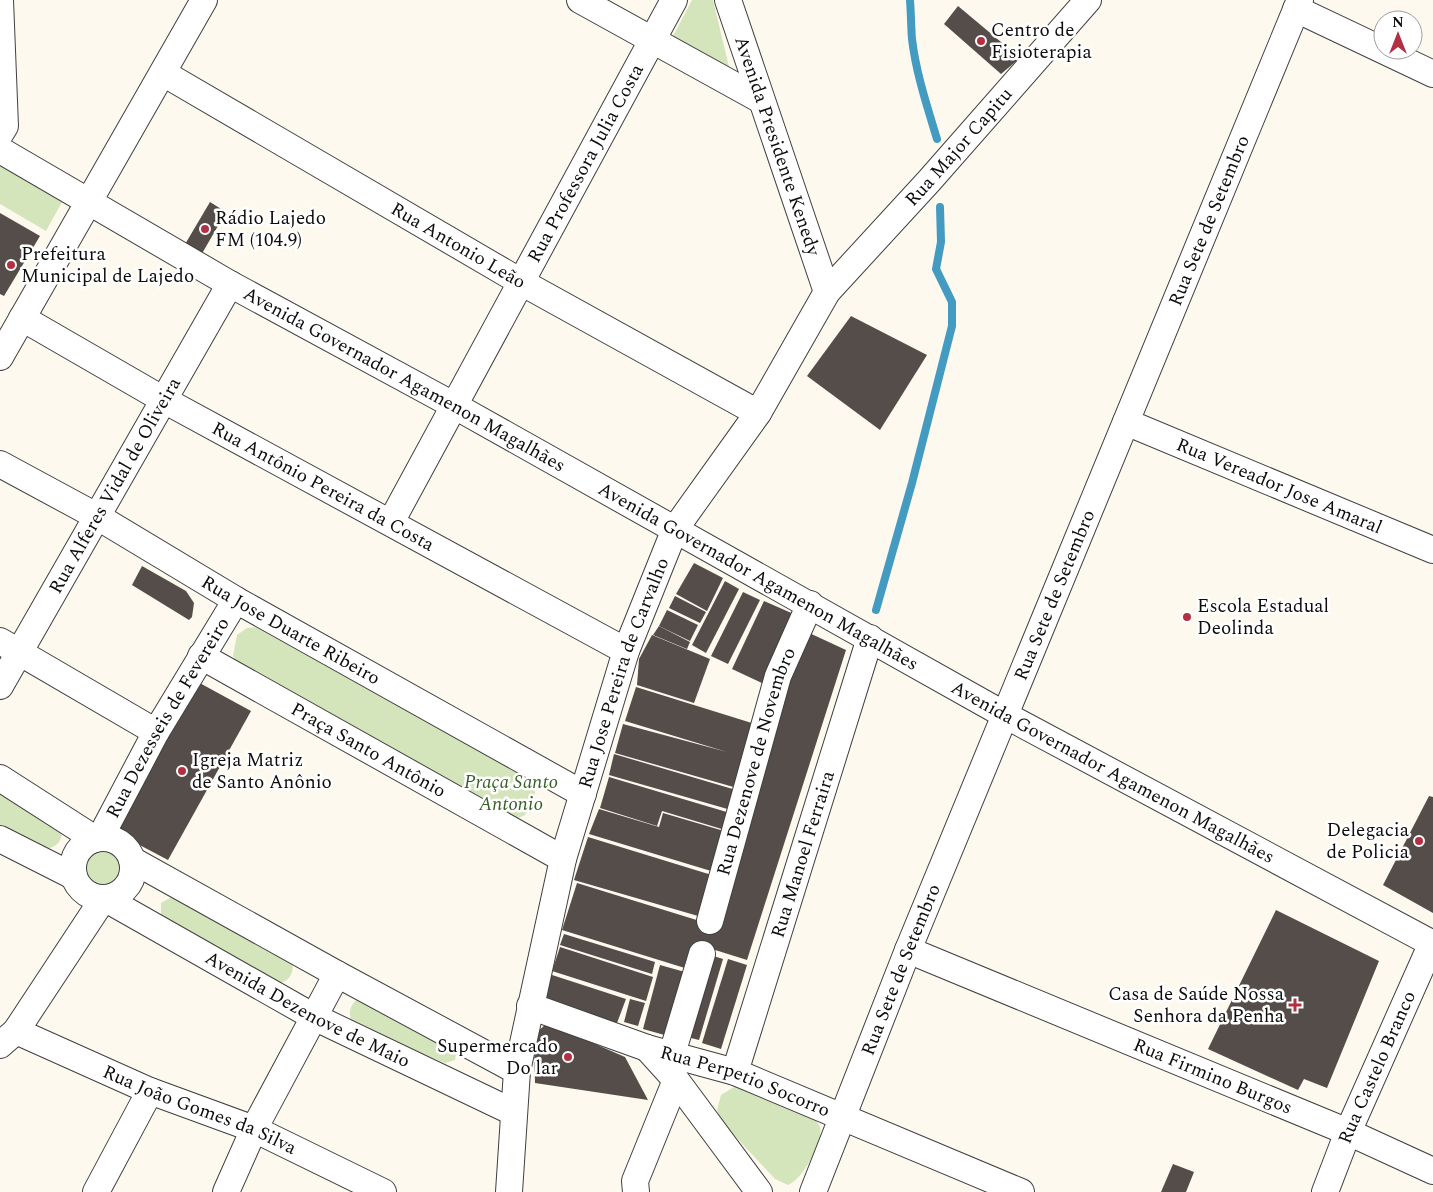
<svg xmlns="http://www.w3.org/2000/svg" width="1433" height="1192" font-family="Spectral,serif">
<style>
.green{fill:#d5e5bb}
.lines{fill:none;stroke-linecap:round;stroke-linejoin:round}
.stream{stroke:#449bc1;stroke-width:8}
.building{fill:#554d4a}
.minor-casing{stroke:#404040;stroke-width:28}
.minor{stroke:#fff;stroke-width:26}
.poi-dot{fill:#b13143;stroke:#fff;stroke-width:2}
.labels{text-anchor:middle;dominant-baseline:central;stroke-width:5;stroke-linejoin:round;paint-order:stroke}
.poi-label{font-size:19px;fill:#0d0d0d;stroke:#fff;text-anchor:start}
.street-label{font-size:19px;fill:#0d0d0d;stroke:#fff}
.park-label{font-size:19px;font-style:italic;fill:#355f23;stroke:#fff}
</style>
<rect width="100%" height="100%" fill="#fef9ee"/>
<!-- green -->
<g class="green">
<path d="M692 0H713L730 71 672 38Z"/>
<path d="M0 166 62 202 46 231 0 204Z"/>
<path d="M258 627 531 778C539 795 534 799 525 815L516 819 237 664 233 656 237 635 247 628Z"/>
<path d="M0 786 62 833C61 844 54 848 43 849L0 828Z"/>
<circle cx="103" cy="868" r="22"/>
<path d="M175 895 293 964C293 976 288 982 276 984L161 918V903Z"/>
<path d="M359 998 457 1048 455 1060 445 1063 354 1025C347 1015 349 1005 359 998Z"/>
<path d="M734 1087H747L813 1117C815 1120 819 1124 820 1127 824 1142 802 1180 788 1185L775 1179 721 1121 717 1110 721 1095Z"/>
</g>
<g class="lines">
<!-- stream -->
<g class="stream">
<path d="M910 0C911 13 911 26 912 39 916 73 927 106 937 139"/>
<path d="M876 610 912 483 952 326V302L936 269 941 242 940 207"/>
</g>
</g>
<!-- building -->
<g class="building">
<path d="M958 6 1020 58 1001 74 944 24Z"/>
<path d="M210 202 226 212 200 257 184 246Z"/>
<path d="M0 213 40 236 4 296 0 294Z"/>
<path d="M851 316 927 355 880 430 807 376Z"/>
<path d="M694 563 723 578 707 611 676 594Z"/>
<path d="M142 566 186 591 194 603 192 617 189 620 132 585Z"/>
<path d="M725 581 739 589 706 653 692 645Z"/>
<path d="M743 592 760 600 728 664 711 656Z"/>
<path d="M675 596 706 612 700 623 669 608Z"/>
<path d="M764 601 796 615 764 684 732 669Z"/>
<path d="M667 610 698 625 690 641 659 626Z"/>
<path d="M659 626 690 642 687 649 653 635Z"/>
<path d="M805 631 846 650 747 960 696 944 688 969 562 930 577 883 703 922Z"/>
<path d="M652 635 710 659 694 703 637 685 639 659Z"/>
<path d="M196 681 251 711 168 860 113 831Z"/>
<path d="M636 687 755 724 737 788 615 753 623 724 727 752 625 721Z"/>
<path d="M614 754 736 790 731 810 609 775Z"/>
<path d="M609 777 730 813 725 830 662 811 657 826 600 808Z"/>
<path d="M1429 796 1433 797V913L1383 885Z"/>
<path d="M599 809 659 827 663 813 724 831 711 871 589 834Z"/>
<path d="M588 837 715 876 705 918 574 880Z"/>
<path d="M1276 910 1379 961 1327 1088 1304 1079 1298 1090 1208 1049Z"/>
<path d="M564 934 655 962 652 974 560 945Z"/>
<path d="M560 947 653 977 646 1001 552 971Z"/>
<path d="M707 954 723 959 699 1040 683 1036Z"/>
<path d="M728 959 747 965 721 1049 702 1043Z"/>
<path d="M660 965 685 972 668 1036 643 1029Z"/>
<path d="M549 974 626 999 617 1023 541 998Z"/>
<path d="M630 999 645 1003 638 1026 624 1022Z"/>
<path d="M547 1023 625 1057 648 1100 535 1083 534 1035Z"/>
<path d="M1173 1164 1194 1172 1186 1192H1161Z"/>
</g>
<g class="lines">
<!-- minor casing -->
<g class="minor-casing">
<g id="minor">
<path d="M580 0 761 100"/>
<path id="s1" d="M728 0 827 292"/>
<path d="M1296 9 1433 74"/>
<path id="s2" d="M163 73 521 282 758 413"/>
<path d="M0 134 5 126 0 0"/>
<path id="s3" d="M0 150 230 284 455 406 1005 715 1433 944"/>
<path id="s4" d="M22 318 164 400 626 651"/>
<path d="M0 357 204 0"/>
<path id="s5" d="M1126 422 1433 550"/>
<path id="s6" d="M0 464 98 517 236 600 583 794"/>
<path id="s7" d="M391 522 674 0"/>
<path d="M0 641 156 732"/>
<path id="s8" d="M201 656 563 859"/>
<path id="s9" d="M0 686 230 284"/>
<path d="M0 778 95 839"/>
<circle cx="103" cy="868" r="30"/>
<path id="s10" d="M100 838 156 732 236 600"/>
<path d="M0 839 73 876"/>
<path d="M132 860 337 974 517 1071"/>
<path id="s11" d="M106 899 314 1017 513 1112"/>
<path id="s12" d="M710 921 778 676 810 604"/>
<path id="s13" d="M908 950 1348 1132 1433 1171"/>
<path id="s14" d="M530 1006 647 1048 735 1072 1021 1192"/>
<path id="s15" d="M16 1031 150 1091 254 1129 383 1192"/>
<path d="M0 1045 16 1031 103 899"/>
<path d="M647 1048 676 1080 759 1192"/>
<path d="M672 1054 702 954"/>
<path id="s16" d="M735 1072 870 638"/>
<path d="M96 1192 150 1091"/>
<path d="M226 1192 254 1129 337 974"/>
<path id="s17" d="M509 1192 517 1071 563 859 626 651 675 529 758 413 827 292 929 181 1088 0"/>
<path d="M636 1192 635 1181 676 1080"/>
<path id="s18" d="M813 1192 908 950 1300 0"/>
<path id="s19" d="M1325 1192 1348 1132 1432 943"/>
</g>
</g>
<!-- minor -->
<use href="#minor" class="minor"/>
</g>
<!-- markers -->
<g class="poi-dot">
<circle cx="981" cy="41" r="5"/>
<circle cx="205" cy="229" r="5"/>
<circle cx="11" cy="265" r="5"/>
<circle cx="1187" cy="617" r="5"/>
<circle cx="182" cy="771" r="5"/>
<circle cx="1419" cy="841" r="5"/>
<path d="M1292.5 997.5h5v5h5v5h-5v5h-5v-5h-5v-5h5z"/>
<circle cx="568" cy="1057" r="5"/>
</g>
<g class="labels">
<!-- poi labels -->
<g class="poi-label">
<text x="991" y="30">Centro de<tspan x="991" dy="22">Fisioterapia</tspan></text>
<text x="215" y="218">Rádio Lajedo<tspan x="215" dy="22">FM (104.9)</tspan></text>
<text x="21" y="254">Prefeitura<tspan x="21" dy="22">Municipal de Lajedo</tspan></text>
<text x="1197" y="606">Escola Estadual<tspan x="1197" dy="22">Deolinda</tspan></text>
<text x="192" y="760">Igreja Matriz<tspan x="192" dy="22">de Santo Anônio</tspan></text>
<text x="1409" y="830" text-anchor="end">Delegacia<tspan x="1409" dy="22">de Policia</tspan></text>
<text x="1284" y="994" text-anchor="end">Casa de Saúde Nossa<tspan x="1284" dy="22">Senhora da Penha</tspan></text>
<text x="558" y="1046" text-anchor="end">Supermercado<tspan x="558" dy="22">Do lar</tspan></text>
</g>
<!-- street labels -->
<g class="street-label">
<text stroke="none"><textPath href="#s1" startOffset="154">Avenida Presidente Kenedy</textPath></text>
<text stroke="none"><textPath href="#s17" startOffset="1165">Rua Major Capitu</textPath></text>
<text stroke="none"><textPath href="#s7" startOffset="408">Rua Professora Julia Costa</textPath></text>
<text stroke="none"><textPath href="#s18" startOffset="1049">Rua Sete de Setembro</textPath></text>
<text stroke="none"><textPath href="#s2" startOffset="342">Rua Antonio Leão</textPath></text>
<text stroke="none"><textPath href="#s3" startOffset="465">Avenida Governador Agamenon Magalhães</textPath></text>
<text stroke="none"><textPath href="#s9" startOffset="231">Rua Alferes Vidal de Oliveira</textPath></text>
<text stroke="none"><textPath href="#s4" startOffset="345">Rua Antônio Pereira da Costa</textPath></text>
<text stroke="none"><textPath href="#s5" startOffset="166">Rua Vereador Jose Amaral</textPath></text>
<text stroke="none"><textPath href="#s3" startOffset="870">Avenida Governador Agamenon Magalhães</textPath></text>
<text stroke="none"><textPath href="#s18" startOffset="644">Rua Sete de Setembro</textPath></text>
<text stroke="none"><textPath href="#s6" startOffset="335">Rua Jose Duarte Ribeiro</textPath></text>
<text stroke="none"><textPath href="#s17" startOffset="534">Rua Jose Pereira de Carvalho</textPath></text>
<text stroke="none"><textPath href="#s10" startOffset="138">Rua Dezesseis de Fevereiro</textPath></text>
<text stroke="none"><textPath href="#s8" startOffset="192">Praça Santo Antônio</textPath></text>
<text stroke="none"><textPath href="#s12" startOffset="166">Rua Dezenove de Novembro</textPath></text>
<text stroke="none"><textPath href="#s3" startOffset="1275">Avenida Governador Agamenon Magalhães</textPath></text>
<text stroke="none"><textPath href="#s16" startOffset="228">Rua Manoel Ferraira</textPath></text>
<text stroke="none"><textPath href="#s18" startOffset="239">Rua Sete de Setembro</textPath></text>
<text stroke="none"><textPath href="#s11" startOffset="230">Avenida Dezenove de Maio</textPath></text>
<text stroke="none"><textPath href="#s19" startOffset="135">Rua Castelo Branco</textPath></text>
<text stroke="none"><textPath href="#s13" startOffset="330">Rua Firmino Burgos</textPath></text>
<text stroke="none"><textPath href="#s14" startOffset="228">Rua Perpetio Socorro</textPath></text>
<text stroke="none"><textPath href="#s15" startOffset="200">Rua João Gomes da Silva</textPath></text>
</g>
<!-- park labels -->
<g class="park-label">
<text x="511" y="782">Praça Santo<tspan x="511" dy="22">Antonio</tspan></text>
</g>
</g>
<!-- north arrow -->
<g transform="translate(1398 35)"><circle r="24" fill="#ffffff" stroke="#9e9e9e"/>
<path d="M0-4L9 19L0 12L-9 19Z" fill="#b13143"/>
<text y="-8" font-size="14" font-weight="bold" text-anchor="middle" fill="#0d0d0d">N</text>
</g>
</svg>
